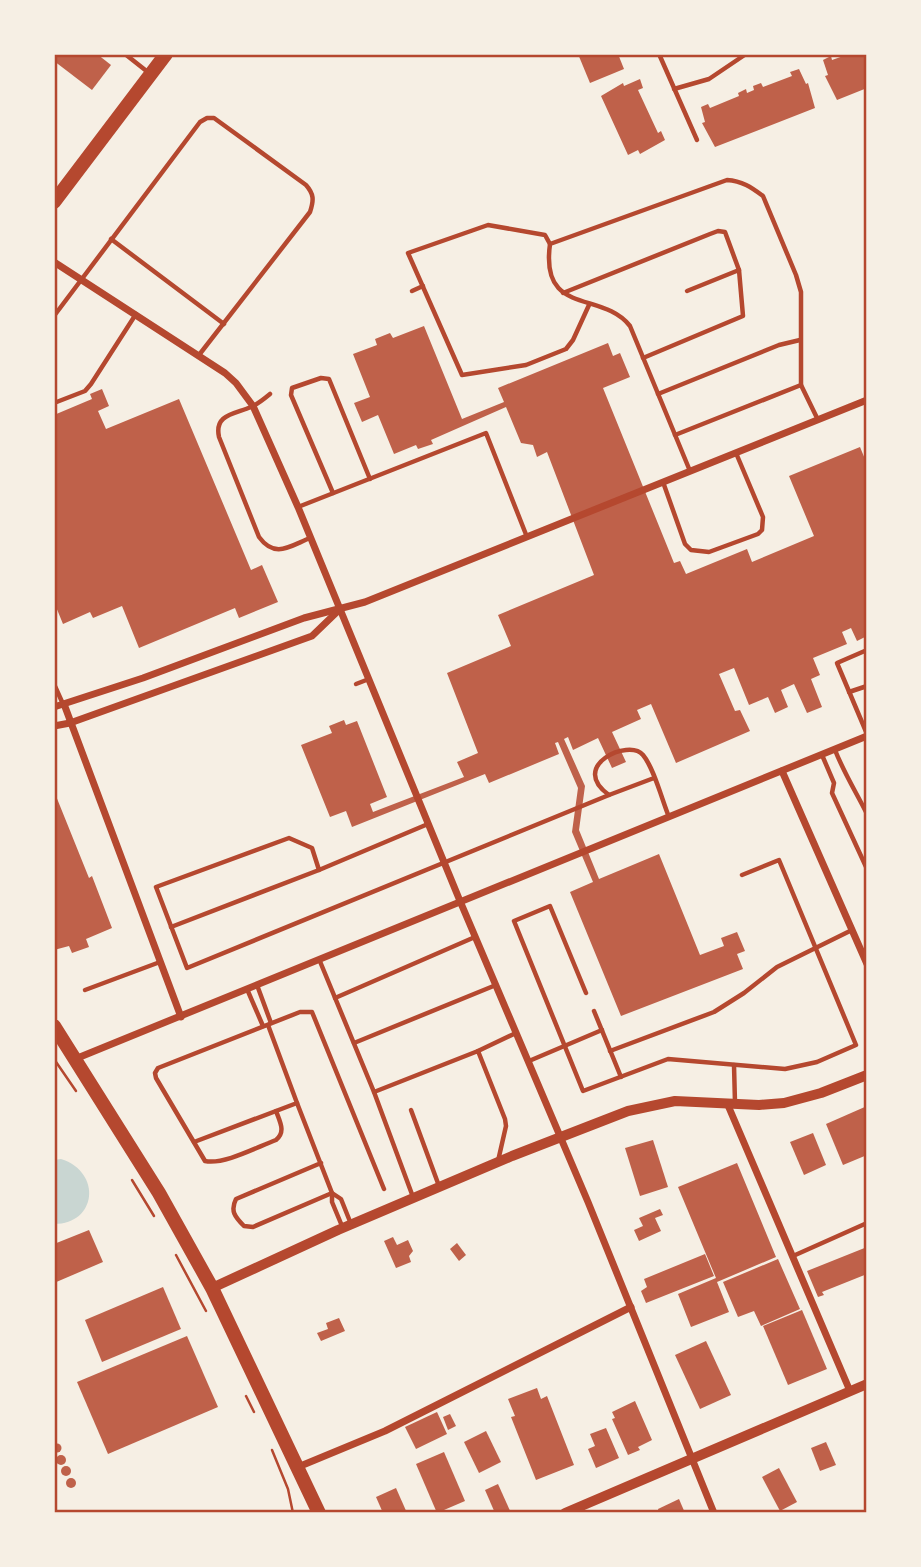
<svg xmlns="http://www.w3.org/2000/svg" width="921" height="1567" font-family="Rubik,sans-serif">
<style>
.water{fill:#c9d6d2}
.building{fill:#bf614a}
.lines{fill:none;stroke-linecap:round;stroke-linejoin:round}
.path{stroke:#b5482f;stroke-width:2.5}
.service{stroke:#b5482f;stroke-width:4.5}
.minor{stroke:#b5482f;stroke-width:7}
.tertiary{stroke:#b5482f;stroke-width:10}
.primary{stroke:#b5482f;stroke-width:14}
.neatline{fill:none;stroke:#b5482f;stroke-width:2.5}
</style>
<rect width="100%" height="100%" fill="#f6efe4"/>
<!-- water -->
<path class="water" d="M61 1159C102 1172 97 1224 54 1224V1160Z"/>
<!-- building -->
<g class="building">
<path d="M54 54H97L111 65 92 90 54 61Z"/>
<path d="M578 54H618L624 69 590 83Z"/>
<path d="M849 54H867V88L837 100 825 76 828 75 823 60 831 56 832 60Z"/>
<path d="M799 69 806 84 808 83 815 108 715 147 702 123 705 122 701 107 708 104 710 108 739 96 738 93 746 89 747 93 754 90 753 86 761 83 763 87 792 76 790 72Z"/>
<path d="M640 79 643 88 638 90 658 133 661 131 665 140 640 154 638 150 628 155 601 96 623 83 624 86Z"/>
<path d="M424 326 462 419 504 402 498 388 608 343 613 356 620 353 630 377 603 388 674 563 680 561 686 574 747 549 752 562 814 536 789 476 860 447 867 464V636L857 641 851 628 842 632 847 644 813 658 820 675 811 679 822 707 807 713 794 684 781 690 788 707 775 713 768 697 749 705 734 668 719 674 735 711 740 710 750 731 676 763 651 704 637 710 641 719 612 732 626 762 612 768 598 738 573 750 568 737 564 739 585 786 579 830 599 879 659 854 700 955 724 946 721 938 737 932 745 951 737 954 743 969 621 1016 570 892 593 882 572 832 578 788 558 742 555 743 559 754 489 783 485 774 352 827 346 811 330 817 301 745 332 733 329 726 344 720 346 725 357 721 387 797 370 804 373 812 464 777 457 762 478 753 447 673 511 646 498 615 594 575 547 452 537 457 533 445 521 443 506 407 431 440 433 444 418 449 416 445 394 454 378 415 362 422 354 403 370 397 353 354 377 345 375 339 390 333 393 338Z"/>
<path d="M102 389 109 406 98 411 106 429 179 399 251 570 262 565 278 602 239 618 235 608 139 648 122 606 93 618 90 612 63 624 54 602V415L92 399 90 394Z"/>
<path d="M56 796 89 878 92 876 112 928 86 939 89 947 72 953 69 946 54 950V797Z"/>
<path d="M867 1106V1155L843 1165 826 1124Z"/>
<path d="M813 1133 826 1165 804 1175 790 1142Z"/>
<path d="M653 1140 668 1187 640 1196 625 1148Z"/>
<path d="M737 1163 776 1257 717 1282 729 1312 691 1327 678 1294 716 1278 678 1187Z"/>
<path d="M660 1209 663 1215 655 1218 661 1231 639 1241 634 1230 643 1226 639 1218Z"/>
<path d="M89 1230 103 1262 54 1283V1244Z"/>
<path d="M393 1237 397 1245 408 1240 413 1251 409 1256 411 1262 396 1268 384 1241Z"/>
<path d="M457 1243 466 1255 459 1261 450 1249Z"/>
<path d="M867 1247V1274L822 1292 824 1295 818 1297 807 1271Z"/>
<path d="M705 1254 714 1276 646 1303 641 1291 647 1287 644 1279Z"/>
<path d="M778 1259 800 1309 761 1326 754 1311 738 1317 723 1282Z"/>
<path d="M163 1287 181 1329 102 1362 85 1320Z"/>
<path d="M802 1310 827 1369 788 1385 763 1326Z"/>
<path d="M339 1318 345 1331 321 1341 317 1333 328 1329 326 1323Z"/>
<path d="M187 1336 218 1407 108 1454 77 1382Z"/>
<path d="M706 1341 731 1395 700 1409 675 1355Z"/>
<path d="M537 1388 541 1399 547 1396 574 1465 536 1480 511 1417 515 1416 508 1399Z"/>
<path d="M635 1401 652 1440 638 1447 640 1450 628 1455 612 1419 615 1418 612 1412Z"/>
<path d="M437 1412 447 1434 416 1449 405 1427Z"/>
<path d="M450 1414 456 1426 448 1430 443 1417Z"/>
<path d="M606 1428 619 1458 596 1468 588 1449 595 1446 590 1434Z"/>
<path d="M486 1431 501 1462 479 1473 464 1442Z"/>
<path d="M826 1442 836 1465 820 1471 811 1448Z"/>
<circle cx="57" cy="1448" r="4.5"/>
<path d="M444 1452 465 1501 437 1513 416 1464Z"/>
<circle cx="61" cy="1460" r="5"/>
<circle cx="66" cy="1471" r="5"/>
<path d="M779 1468 797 1502 780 1511 762 1477Z"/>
<circle cx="71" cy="1483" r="5"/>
<path d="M498 1484 511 1513H495L485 1490Z"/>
<path d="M396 1488 407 1513H383L376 1497Z"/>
<path d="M679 1499 685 1513H659L658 1509Z"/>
</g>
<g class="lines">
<!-- path -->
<g class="path">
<path d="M54 1059 76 1091"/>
<path d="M132 1180 154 1216"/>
<path d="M176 1255 206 1311"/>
<path d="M246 1396 254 1412"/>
<path d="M272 1450 288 1489 293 1513"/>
</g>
<!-- service -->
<g class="service">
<path d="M125 54 149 73"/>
<path d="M659 54 697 140"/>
<path d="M674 89 709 79 746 54"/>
<path d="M111 239 224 324"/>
<path d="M550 244 545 235 488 225 408 253 462 375 526 365 566 349 573 340 589 305"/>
<path d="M412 291 423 286"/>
<path d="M687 291 739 270"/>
<path d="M563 293 710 234 718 231 725 232 739 270 743 316 643 358"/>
<path d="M54 316 200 122 207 118H214L306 185C314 194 314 200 310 212L199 355"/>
<path d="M270 394C264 399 258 404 251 407 235 414 214 414 219 437L259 537C275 559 290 546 310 538"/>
<path d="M658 394 779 345 800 340"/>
<path d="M54 403 85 391 91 384 136 314"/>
<path d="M675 435 801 385"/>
<path d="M690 471 630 326C602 290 540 317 550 244L727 180C742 181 751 187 763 196L796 275 801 292V385L818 420"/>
<path d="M663 482 685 544 691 550 709 552 758 534 762 530 763 517 736 453"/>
<path d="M333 493 291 395 292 388 321 378 329 379 370 479"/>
<path d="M298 507 486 433 527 537"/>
<path d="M867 650 837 663 867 734"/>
<path d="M54 684 63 704"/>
<path d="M356 684 369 679"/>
<path d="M849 692 867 686"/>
<path d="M835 750C844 773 856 792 867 814"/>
<path d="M822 755 834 783 832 793 867 869"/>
<path d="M654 778 609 795C568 766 629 738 643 755 654 768 662 800 669 817"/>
<path d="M428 824 319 870 312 848 289 838 156 887 187 968 609 795"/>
<path d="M171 927 319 870"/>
<path d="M319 959 374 1092 478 1051 505 1119 506 1126 498 1161"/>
<path d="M257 985 271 1023"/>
<path d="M247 989 263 1026"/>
<path d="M85 990 160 962"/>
<path d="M586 993 550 906 514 921 583 1091 668 1059 785 1069 817 1062 856 1045 779 860 742 875"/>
<path d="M335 998 475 937"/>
<path d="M594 1011 621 1077"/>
<path d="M354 1043 496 985"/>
<path d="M478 1051 516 1033"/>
<path d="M610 1051 714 1012 744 993 777 967 852 930"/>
<path d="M529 1061 602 1030"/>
<path d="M734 1065 735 1103"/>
<path d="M374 1092 413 1197"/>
<path d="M297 1103 332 1193 253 1227 244 1226C235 1217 230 1211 236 1199L321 1163"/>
<path d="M411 1110 439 1186"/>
<path d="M276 1111C280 1122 286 1132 276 1140 257 1147 224 1165 205 1161L156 1078 155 1073 158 1068 300 1012H312L384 1189"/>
<path d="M194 1142 297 1103 268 1025"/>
<path d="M342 1226 332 1202V1193L341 1199 351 1224"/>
<path d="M793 1256 867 1223"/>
</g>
<!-- minor -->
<g class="minor">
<path d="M54 262 225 373 236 383 253 406 298 507 460 901 588 1202 714 1513"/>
<path d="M64 704 181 1017"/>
<path d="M54 707 143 678 304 618 365 602 867 400"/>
<path d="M54 726 70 723 312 636 339 610"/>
<path d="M782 771 867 964"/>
<path d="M75 1059 867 736"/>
<path d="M727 1103 850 1391"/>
<path d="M298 1467 385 1431 631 1307"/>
</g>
<!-- tertiary -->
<g class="tertiary">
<path d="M212 1288 338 1230 512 1156 628 1111 675 1101 759 1105 784 1103 821 1093 867 1075"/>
<path d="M565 1513 867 1384"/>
</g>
<!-- primary -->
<g class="primary">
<path d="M54 202 166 54"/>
<path d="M54 1026 159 1193 212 1288 319 1513"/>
</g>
</g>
<!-- border -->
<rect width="921" height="1567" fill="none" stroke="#f6efe4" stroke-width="112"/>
<rect x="56" y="56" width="809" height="1455" class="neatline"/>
</svg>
